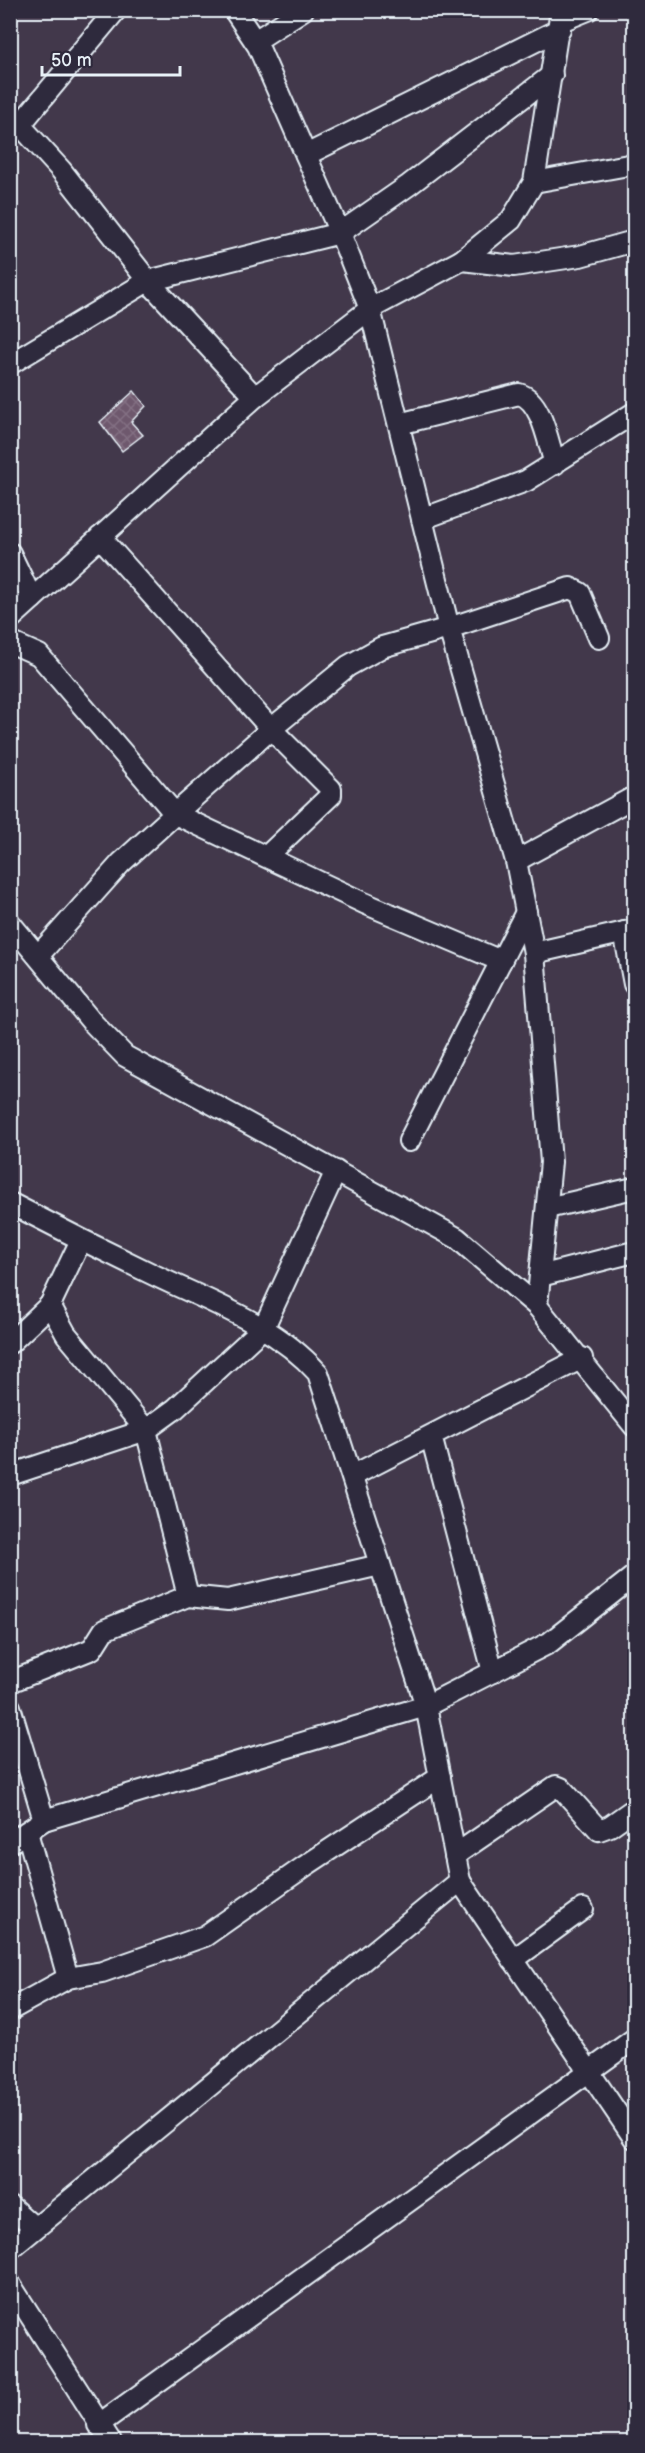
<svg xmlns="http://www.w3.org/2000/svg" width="645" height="2453" font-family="'Balsamiq Sans',sans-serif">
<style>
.building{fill:url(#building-cross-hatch);stroke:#e8f1f8;stroke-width:1.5}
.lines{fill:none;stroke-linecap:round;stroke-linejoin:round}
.minor-casing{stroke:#e8f1f8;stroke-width:24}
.minor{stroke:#2f2a3d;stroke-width:20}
</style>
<defs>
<pattern id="building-cross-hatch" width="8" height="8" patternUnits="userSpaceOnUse" patternTransform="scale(1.5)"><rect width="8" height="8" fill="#6e586d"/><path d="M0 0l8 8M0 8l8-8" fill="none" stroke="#837083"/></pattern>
</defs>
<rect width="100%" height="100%" fill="#42384b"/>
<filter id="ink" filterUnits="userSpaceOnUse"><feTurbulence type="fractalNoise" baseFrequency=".0167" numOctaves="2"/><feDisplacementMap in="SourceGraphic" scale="12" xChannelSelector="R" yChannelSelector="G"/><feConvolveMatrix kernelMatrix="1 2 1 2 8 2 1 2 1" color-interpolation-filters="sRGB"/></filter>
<g filter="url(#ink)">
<!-- building -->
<path class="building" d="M134 391 146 406 131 422 143 435 122 451 100 422Z"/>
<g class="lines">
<!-- minor casing -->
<g class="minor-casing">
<g id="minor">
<path d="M116 10 20 125 61 170 148 281 255 397"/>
<path d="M234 10 258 46 340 233 370 309 462 260 511 220 534 182 561 10"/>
<path d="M561 21 588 10"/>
<path d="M255 41 303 10"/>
<path d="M306 155 560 29"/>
<path d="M534 182 634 164"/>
<path d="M462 260 514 266 580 256 634 241"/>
<path d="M10 364 148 281 340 233 409 185 552 75"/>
<path d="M399 424 519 394C542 400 548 443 555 464"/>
<path d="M422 519 526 481 634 413"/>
<path d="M100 537 271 729 331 789V795L267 856"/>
<path d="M10 553 32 599"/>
<path d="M10 619 255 397 370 309 449 628 516 861 534 953 551 1162 537 1306"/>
<path d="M10 642 39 655 175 814 121 863 38 956"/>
<path d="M516 861 634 797"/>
<path d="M10 923 92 1022 125 1056 457 1238 537 1306 634 1426"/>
<path d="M624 932 634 984"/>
<path d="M534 953 634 930"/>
<path d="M501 961 364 903 175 814 271 729 348 666 382 647 449 628 570 588 580 593 599 638"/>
<path d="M409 1141 526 912"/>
<path d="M10 1203C58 1228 106 1252 154 1275 212 1303 274 1324 318 1373L426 1706 460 1881 10 2249"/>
<path d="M547 1208 634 1188"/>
<path d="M81 1240 50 1305 66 1334 146 1430 188 1596"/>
<path d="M540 1276 634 1252"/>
<path d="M10 1343 50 1305"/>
<path d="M431 1436 493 1672"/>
<path d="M10 1475 146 1430 175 1409 264 1327 336 1171"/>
<path d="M352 1476 582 1358"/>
<path d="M10 1682 92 1649 104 1630 188 1596 228 1600 380 1565"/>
<path d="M10 1707 44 1820"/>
<path d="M27 1832 68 1978"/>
<path d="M10 1843 44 1820 426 1706 549 1643 634 1576"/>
<path d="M455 1855 556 1786 561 1788 599 1830 610 1826 634 1809"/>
<path d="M460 1881 634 2138"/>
<path d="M513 1960 583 1909"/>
<path d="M10 2010 68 1978 102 1972 205 1936 305 1866 440 1777"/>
<path d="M10 2206 35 2228"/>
<path d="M10 2284 111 2442"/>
<path d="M98 2425 634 2039"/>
</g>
</g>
<!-- minor -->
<use href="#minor" class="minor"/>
</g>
</g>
<!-- margin -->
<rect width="645" height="2453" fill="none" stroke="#2f2a3d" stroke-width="36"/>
<rect x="18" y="18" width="609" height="2417" fill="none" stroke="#e8f1f8" stroke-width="2" filter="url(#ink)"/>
<!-- scale -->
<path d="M42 66v9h138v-9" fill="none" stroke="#e8f1f8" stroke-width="3"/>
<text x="51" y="66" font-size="18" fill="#e8f1f8" stroke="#2f2a3d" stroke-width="4.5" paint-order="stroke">50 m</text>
</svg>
